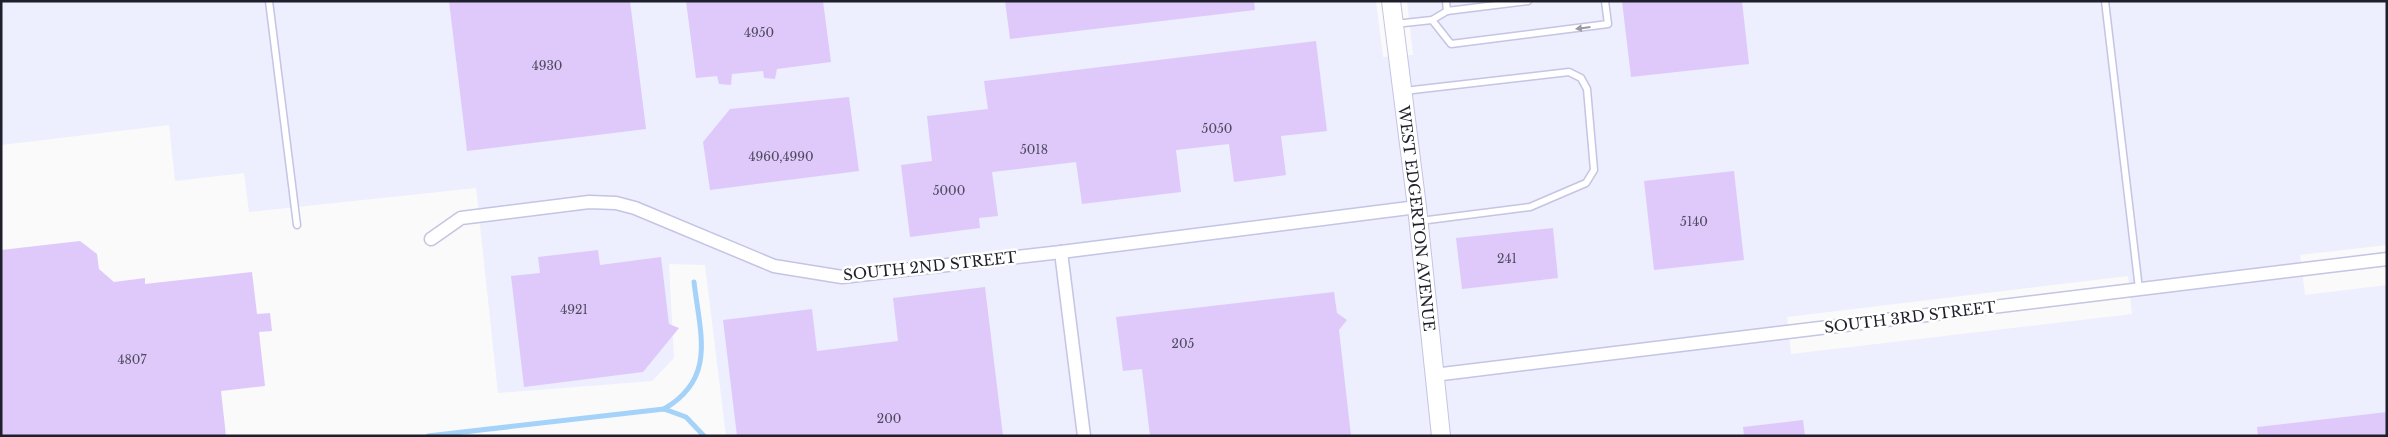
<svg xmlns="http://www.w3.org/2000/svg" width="2388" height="437" font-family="'Libre Baskerville',serif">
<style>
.built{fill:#edeefe;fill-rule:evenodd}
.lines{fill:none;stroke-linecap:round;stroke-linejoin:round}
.stream{stroke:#a4d2f8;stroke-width:5}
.building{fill:#dfc9fb}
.lane-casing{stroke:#c4c4e4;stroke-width:9}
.street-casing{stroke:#c4c4e4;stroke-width:15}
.secondary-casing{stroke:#c4c4e4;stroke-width:20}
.lane{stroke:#fff;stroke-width:6}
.street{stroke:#fff;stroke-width:12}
.secondary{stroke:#fff;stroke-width:18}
.oneway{fill:#9a9a9f}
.labels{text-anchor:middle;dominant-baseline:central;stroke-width:5;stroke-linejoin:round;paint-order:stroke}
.number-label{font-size:12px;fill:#4e4a5e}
.street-label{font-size:15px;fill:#1e1f2a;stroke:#fff}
</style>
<rect width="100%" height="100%" fill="#fafafa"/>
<!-- built -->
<path class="built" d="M1 1H1376L1383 57 1413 55 1407 1H2387V245L2300 255 2305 295 2387 285V436H726L705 265 669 264 674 358 652 381 498 393 476 188 249 212 244 173 175 181 169 125 1 145ZM2128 276 2132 314 1791 354 1787 317Z"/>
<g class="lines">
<!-- stream -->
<g class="stream">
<path d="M664 409C717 378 700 334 694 282"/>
<path d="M428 436 664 409 686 417 704 436"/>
</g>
</g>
<!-- building -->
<g class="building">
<path d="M449 1H630L646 129 467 151Z"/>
<path d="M686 1H823L831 62 777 69 775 79 764 78 763 71 732 74 731 85 719 84 717 76 696 78Z"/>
<path d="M1005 1H1254L1255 10 1010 39Z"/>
<path d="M1622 1H1742L1749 64 1631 77Z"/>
<path d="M1316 41 1327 131 1281 136 1286 175 1234 182 1229 144 1176 150 1181 192 1082 204 1076 162 992 172 998 216 979 218 980 228 910 237 901 165 932 161 927 116 988 109 984 81Z"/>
<path d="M849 97 859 171 710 190 703 142 730 109Z"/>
<path d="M1734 171 1744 260 1654 270 1644 181Z"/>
<path d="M1553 228 1558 278 1462 289 1456 238Z"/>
<path d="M80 241 97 254 99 269 114 282 145 278V284L252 272 257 314 270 313 272 331 259 332 265 386 221 391 226 436H1V250Z"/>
<path d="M598 250 600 265 661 257 669 324 679 328 643 372 524 387 511 276 540 273 538 257Z"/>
<path d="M985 287 1003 436H737L723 320 812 309 817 351 898 341 893 298Z"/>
<path d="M1334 292 1337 313 1347 320 1339 330 1351 436H1150L1142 369 1123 371 1116 317Z"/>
<path d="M2387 412V436H2258L2257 427Z"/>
<path d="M1803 420 1805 436H1744L1743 427Z"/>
</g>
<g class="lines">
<!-- lane casing -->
<g class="lane-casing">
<g id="lane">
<path d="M269 1 297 225"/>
<path d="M1446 1 1447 11 1528 1"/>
<path d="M2105 1 2139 289"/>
<path d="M1432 20 1451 44 1608 24 1605 1"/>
<path d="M1395 24 1432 20 1447 11"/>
<path d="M1404 91 1569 72 1581 78 1587 89 1594 170 1586 183 1530 207 1420 221"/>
</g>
</g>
<!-- street casing -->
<g class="street-casing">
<g id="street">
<path d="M431 239 461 218 589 202 616 203 635 208 774 266 842 277 1061 252 1417 207"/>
<path d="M1061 252 1084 436"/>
<path d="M1434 375 2387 259"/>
</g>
</g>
<!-- secondary casing -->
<g class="secondary-casing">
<g id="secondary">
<path id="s1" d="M1391 1 1417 207 1441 436"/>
</g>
</g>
<!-- lane -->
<use href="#lane" class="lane"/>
<!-- street -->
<use href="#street" class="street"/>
<!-- secondary -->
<use href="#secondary" class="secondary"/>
</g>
<!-- one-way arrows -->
<defs><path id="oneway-solid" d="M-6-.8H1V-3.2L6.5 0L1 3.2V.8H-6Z" transform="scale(1.25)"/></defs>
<use class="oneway" href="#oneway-solid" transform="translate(1583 28) rotate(173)"/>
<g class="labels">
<!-- number labels -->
<g class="number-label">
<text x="759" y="32">4950</text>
<text x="547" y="65">4930</text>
<text x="1217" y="128">5050</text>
<text x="1034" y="149">5018</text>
<text x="781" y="156">4960,4990</text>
<text x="949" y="190">5000</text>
<text x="1694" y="221">5140</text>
<text x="1507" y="258">241</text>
<text x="574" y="309">4921</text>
<text x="1183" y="343">205</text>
<text x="132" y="359">4807</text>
<text x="889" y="418">200</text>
</g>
<!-- street labels -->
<g class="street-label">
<text stroke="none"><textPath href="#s1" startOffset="219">WEST EDGERTON AVENUE</textPath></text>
<text transform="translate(930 266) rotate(-6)">SOUTH 2ND STREET</text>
<text transform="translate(1910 317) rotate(-7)">SOUTH 3RD STREET</text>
</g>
</g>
<!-- border -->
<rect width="2388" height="437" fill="none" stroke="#1e1f2a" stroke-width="5"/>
</svg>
